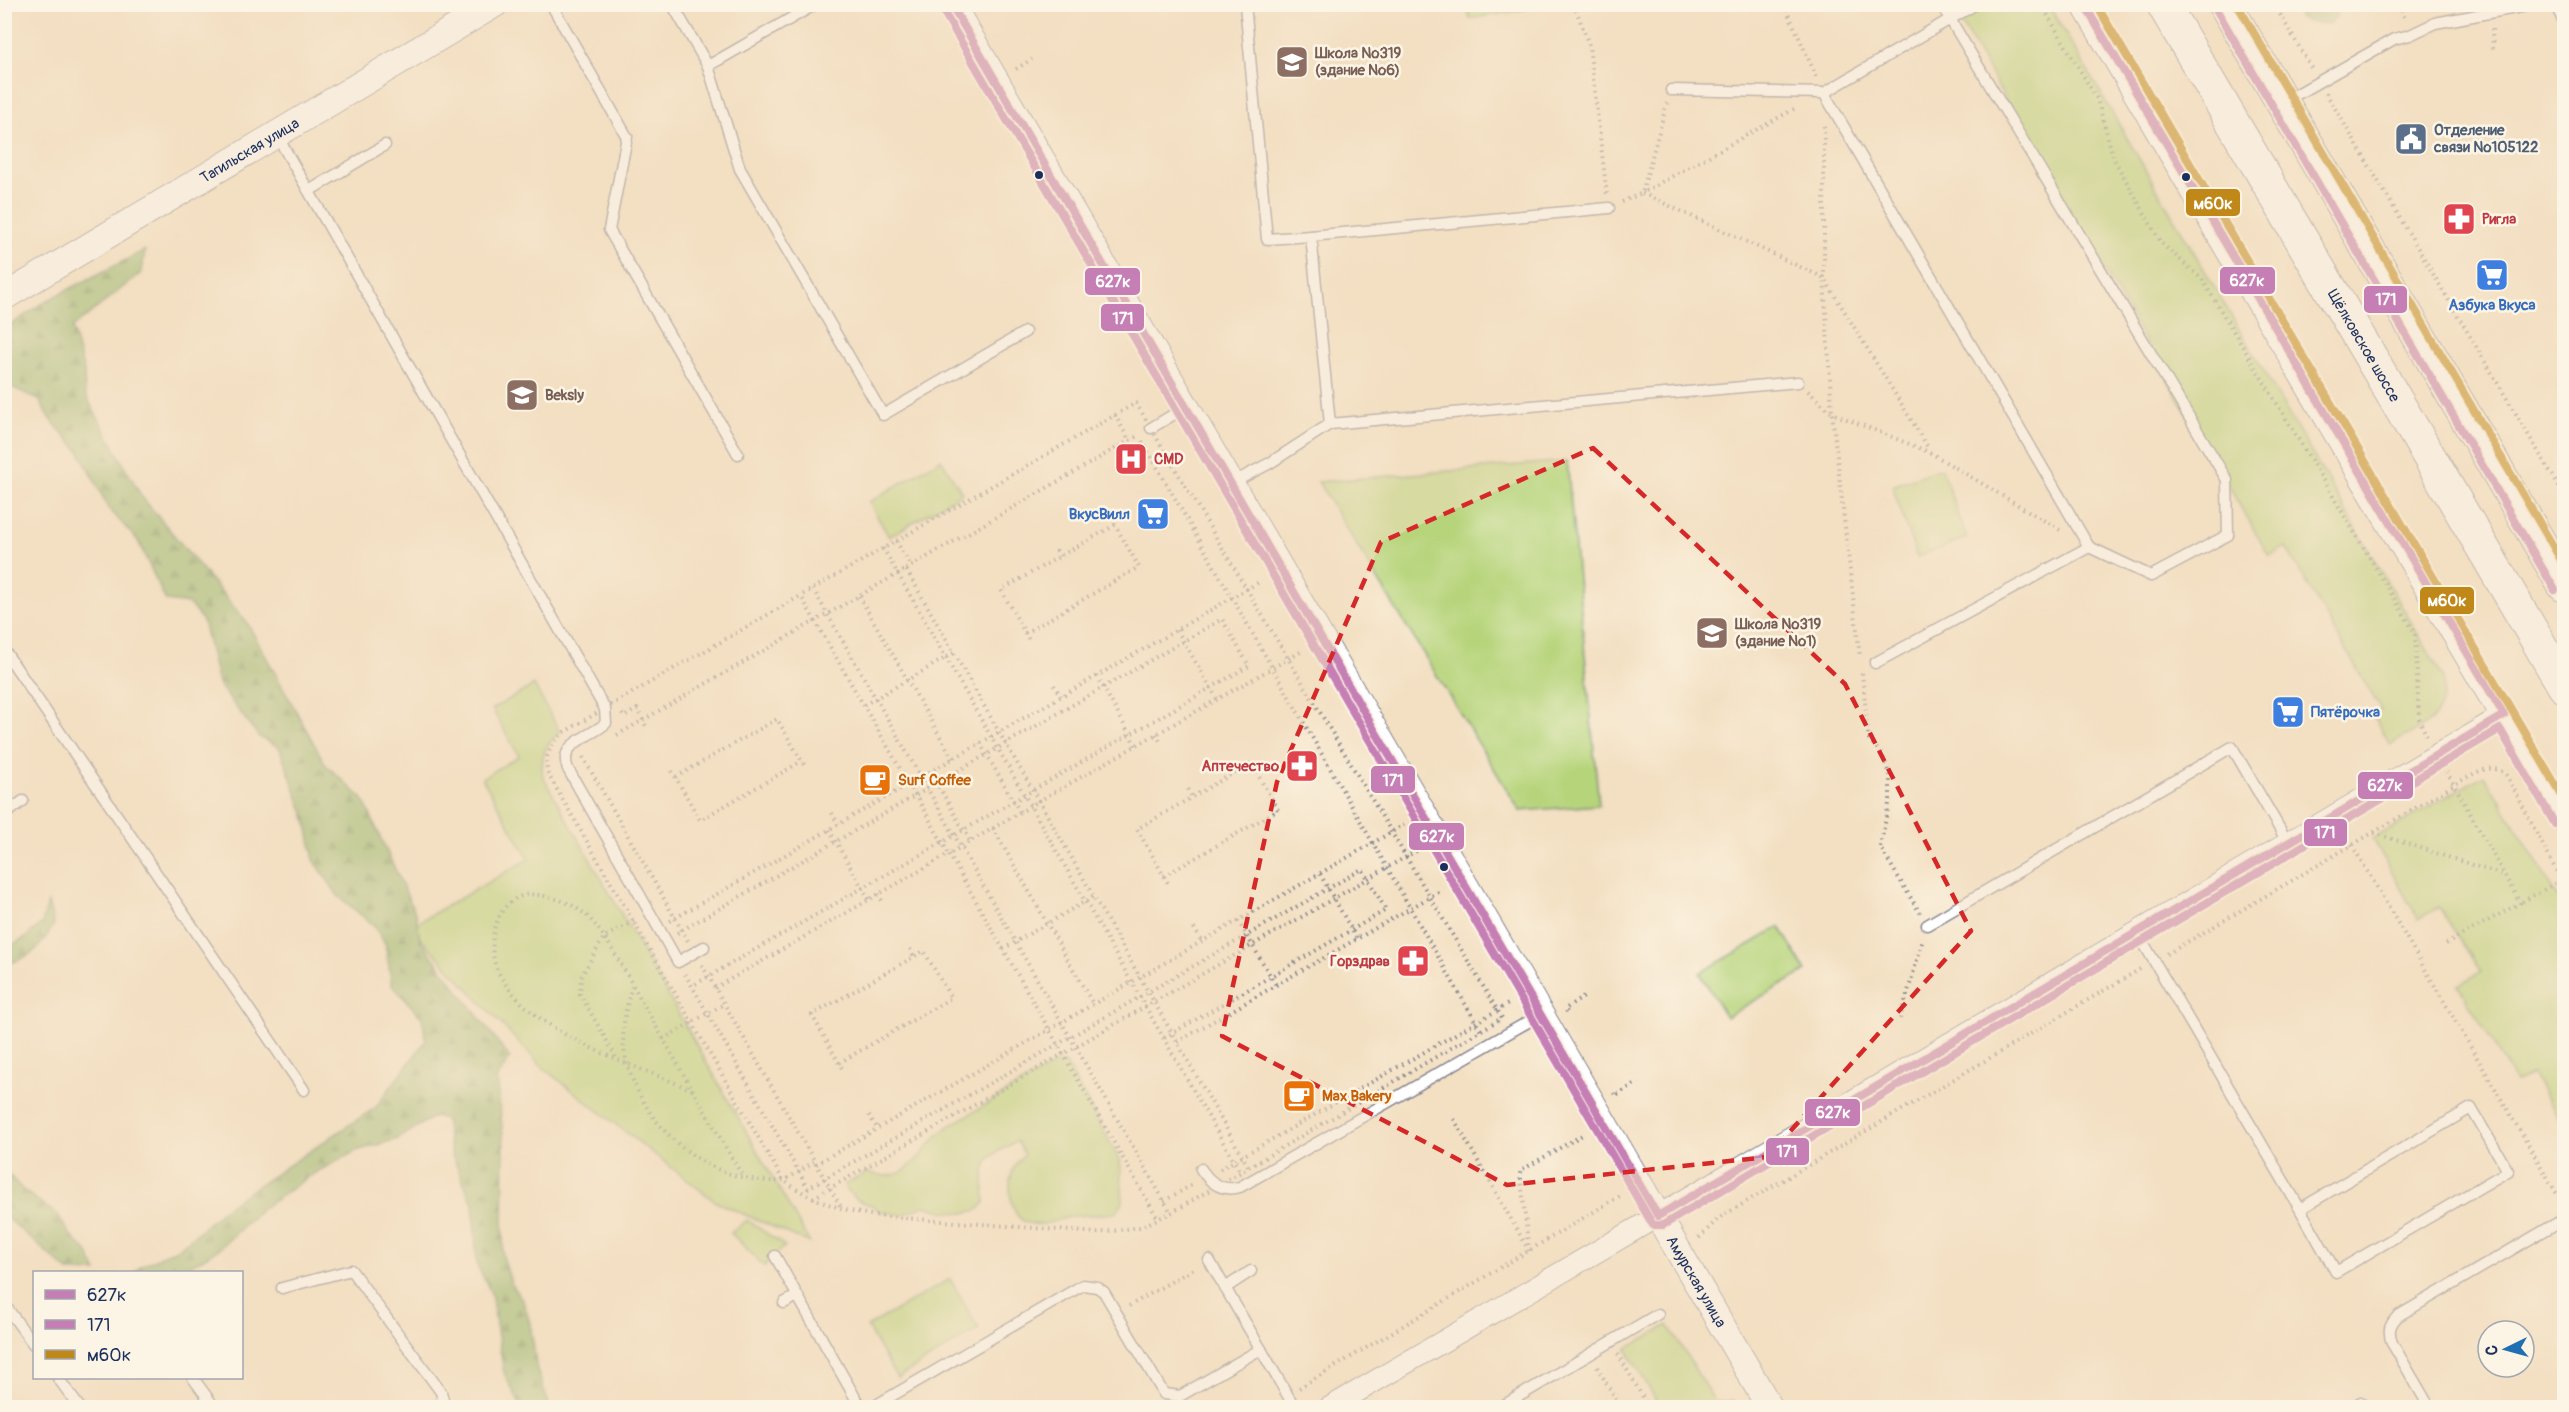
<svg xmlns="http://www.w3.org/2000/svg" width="2569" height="1412" font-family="Pangolin,sans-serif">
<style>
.green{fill:#b6d47a;stroke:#68826c;stroke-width:1.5}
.forest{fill:url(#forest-firs);stroke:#567264;stroke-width:1.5}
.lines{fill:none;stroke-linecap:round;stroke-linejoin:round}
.service-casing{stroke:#878790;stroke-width:13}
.minor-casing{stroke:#878790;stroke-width:23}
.tertiary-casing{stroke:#878790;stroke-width:28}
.primary-casing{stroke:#878790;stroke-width:35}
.path{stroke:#878790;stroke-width:4;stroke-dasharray:1.5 4.5;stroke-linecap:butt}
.service{stroke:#fff;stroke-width:10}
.minor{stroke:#fff;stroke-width:21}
.tertiary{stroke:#fff;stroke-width:26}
.primary{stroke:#fff;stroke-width:33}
.bus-1-casing{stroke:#fcf5e5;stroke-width:12}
.bus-2-casing{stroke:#fcf5e5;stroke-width:12}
.bus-3-casing{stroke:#fcf5e5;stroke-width:12}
.bus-1{stroke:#c67fb5;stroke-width:8}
.bus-2{stroke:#c67fb5;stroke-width:8}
.bus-3{stroke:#c08818;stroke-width:8}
.marked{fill:none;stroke:#d62828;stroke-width:4.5;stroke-dasharray:12 8;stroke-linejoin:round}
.bus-dot{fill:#1b2f5e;stroke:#fcf5e5;stroke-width:2}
.labels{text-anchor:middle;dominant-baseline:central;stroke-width:5;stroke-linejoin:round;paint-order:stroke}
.education-label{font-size:15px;font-weight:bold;fill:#785e54;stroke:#fcf5e5;text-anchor:start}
.service-label{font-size:15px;font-weight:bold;fill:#4e5e75;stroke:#fcf5e5;text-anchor:start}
.street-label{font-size:15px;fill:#1b2f5e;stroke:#fcf5e5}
.health-label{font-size:15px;font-weight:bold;fill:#be3a42;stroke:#fcf5e5;text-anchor:start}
.shop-label{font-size:15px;font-weight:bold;fill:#366cbe;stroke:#fcf5e5}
.food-label{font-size:15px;font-weight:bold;fill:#c56008;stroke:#fcf5e5;text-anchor:start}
.line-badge{stroke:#fcf5e5;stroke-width:2}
.badge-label{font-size:16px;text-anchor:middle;font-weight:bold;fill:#fff}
</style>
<defs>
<pattern id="forest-firs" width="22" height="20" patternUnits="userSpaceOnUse" patternTransform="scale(1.5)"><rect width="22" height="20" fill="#90b66a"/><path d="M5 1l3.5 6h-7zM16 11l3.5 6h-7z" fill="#75945a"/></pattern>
</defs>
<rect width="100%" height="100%" fill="#fcf5e5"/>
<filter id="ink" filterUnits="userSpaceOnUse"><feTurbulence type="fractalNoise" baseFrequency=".0167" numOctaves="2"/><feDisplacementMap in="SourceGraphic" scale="12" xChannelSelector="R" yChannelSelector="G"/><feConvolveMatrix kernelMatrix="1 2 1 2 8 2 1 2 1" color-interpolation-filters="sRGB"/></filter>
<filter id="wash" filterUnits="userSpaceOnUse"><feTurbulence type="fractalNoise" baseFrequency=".008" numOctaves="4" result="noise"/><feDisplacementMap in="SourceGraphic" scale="24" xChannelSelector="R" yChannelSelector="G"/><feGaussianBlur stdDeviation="1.35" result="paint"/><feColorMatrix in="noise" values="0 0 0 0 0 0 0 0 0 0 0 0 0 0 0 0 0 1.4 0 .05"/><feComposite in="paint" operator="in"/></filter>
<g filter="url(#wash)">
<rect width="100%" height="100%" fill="#f3dfc1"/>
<!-- green -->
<g class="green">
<path d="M1537 5V7L1470 19 1467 5Z"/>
<path d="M1951 5H2049L2443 677C2449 721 2422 726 2390 745L2373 715 2381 710 2286 547 2269 556Z"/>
<path d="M941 459 962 493 889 537 869 502Z"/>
<path d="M1567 461 1599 805 1520 811 1318 482Z"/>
<path d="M1941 468 1967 538 1917 557 1892 486Z"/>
<path d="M534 685 560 732C545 744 540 758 543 777L810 1243 716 1202 542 1067 410 927 529 859 482 778 519 756 492 709Z"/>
<path d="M2484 775 2564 907V1128L2532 1074 2516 1082 2458 985 2481 972 2439 907 2418 919 2373 839Z"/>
<path d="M1780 927 1806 971 1726 1017 1700 973Z"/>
<path d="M1058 1062 1066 1064 1120 1160 1123 1202 1116 1212C1101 1217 1084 1213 1069 1217 1055 1220 1043 1228 1028 1223 1011 1218 1007 1188 1012 1173 1014 1165 1019 1160 1024 1154L1017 1141C980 1161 983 1160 985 1202L978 1210 964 1213 942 1211 924 1206 903 1215 878 1211 875 1206C861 1203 852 1198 844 1185L868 1172C909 1188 919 1150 946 1128Z"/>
<path d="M747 1220 785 1246 764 1266 731 1233Z"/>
<path d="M950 1279 979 1329 897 1378 867 1327Z"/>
<path d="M1668 1325 1715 1402 1734 1400 1738 1407H1660L1626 1349Z"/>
</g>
<!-- forest -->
<g class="forest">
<path d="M2297 5H2338L2337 16 2330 24 2308 22 2298 17Z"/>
<path d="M145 250 142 272 72 328 84 371 85 394 142 497 248 624 326 765 363 799 416 915 420 940 510 1058 497 1078 504 1145 503 1256 511 1283 523 1301 530 1323 537 1370 550 1407H521L504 1373 491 1293 477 1265 473 1204 451 1153 445 1119 434 1116 398 1139 356 1151 315 1173 263 1208 219 1249 180 1272H135L140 1266 181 1247 230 1204 375 1108 426 1040 422 1018 392 985 385 943 373 925 338 896 314 860 306 819 279 747 259 737 218 684 203 621 189 604 166 601 138 541 109 509 79 451 49 418 39 400 5 384V329L46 301Z"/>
<path d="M48 903 54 924C41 949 31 957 5 965V949L25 938 42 923Z"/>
<path d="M4 1169 22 1189 59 1216 70 1235 87 1251 97 1272H69L5 1216Z"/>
</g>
</g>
<g filter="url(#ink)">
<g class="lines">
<!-- service casing -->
<g class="service-casing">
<g id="service">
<path d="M551 4 627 137 609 230 738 454"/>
<path d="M672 4 708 66 740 169 883 415 1025 332"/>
<path d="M1245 4 1267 239 1311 236"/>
<path d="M2555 4 2564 22"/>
<path d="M708 66 816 4"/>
<path d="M1671 90 1824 93 1976 4"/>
<path d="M1824 93 2089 547 2151 576 2228 535 2227 480 1941 4"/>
<path d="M2285 101 2394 39 2410 35 2435 23 2537 4"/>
<path d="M276 134 605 709 606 723C591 737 557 743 568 769L678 962 704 947"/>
<path d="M309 191 385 145"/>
<path d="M1330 424 1311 236 1609 208"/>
<path d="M1151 428 1186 407"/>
<path d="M1232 483 1270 463 1330 424 1798 382"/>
<path d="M4 650 304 1090"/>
<path d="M1875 663 2089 547"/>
<path d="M4 815 23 801"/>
<path d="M1927 925 2232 747 2288 843"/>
<path d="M2137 932 2300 1209 2471 1108 2508 1171 2336 1272 2300 1209"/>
<path d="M1201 1169C1210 1183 1222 1192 1240 1187L1540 1015"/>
<path d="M775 1256 861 1408"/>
<path d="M1209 1260 1295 1408"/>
<path d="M282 1288 351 1270 441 1392 445 1408"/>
<path d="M1225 1288 1251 1271"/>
<path d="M784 1303 797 1296"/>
<path d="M4 1304 34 1345"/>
<path d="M58 1378 80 1408"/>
<path d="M193 1378 215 1408"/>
<path d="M871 1408 1083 1285 1097 1287 1104 1292 1164 1394 1180 1396 1261 1349"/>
<path d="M1499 1408 1658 1314"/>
<path d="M2352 1408 2361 1402 2364 1408"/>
<path d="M2430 1408 2392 1343C2388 1331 2389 1325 2398 1316L2564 1219"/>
</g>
</g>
<!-- minor casing -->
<g class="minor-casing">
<path id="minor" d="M1329 1408 1658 1216 2504 715"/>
</g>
<!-- tertiary casing -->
<g class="tertiary-casing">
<g id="tertiary">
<path id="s1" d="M951 4 1770 1408"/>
<path d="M2084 4 2564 819"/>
<path id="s2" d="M4 297 495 4"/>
</g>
</g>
<!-- primary casing -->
<g class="primary-casing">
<g id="primary">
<path id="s3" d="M2163 4 2564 686"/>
<path d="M2225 4 2564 585"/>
</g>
</g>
<!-- path -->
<g class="path">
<path d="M1574 4 1589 45 1607 195"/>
<path d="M1784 4 1817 78"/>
<path d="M2041 4 2097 99 2114 159 2161 243 2202 279 2415 633 2419 719 2427 737"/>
<path d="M2274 4 2312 69"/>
<path d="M2400 4 2405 20"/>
<path d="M2492 29 2493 53"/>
<path d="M1016 69 1032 59"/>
<path d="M2326 93 2564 495"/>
<path d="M1794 109 1642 193 1824 278 1929 449"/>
<path d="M1824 126V278L1832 413 1860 657"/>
<path d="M1622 202 1642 193 1667 103"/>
<path d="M1808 391 1832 413 1929 452 2060 530"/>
<path d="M1136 403 1502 1018 1171 1213 1140 1227 1098 1233 878 1216C843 1211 812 1201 783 1180L548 774C543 756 551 745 564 732Z"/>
<path d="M1115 415 1129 440"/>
<path d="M1142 441 1482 1033"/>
<path d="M896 541 911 566"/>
<path d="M883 548 1239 1170"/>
<path d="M1056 550 1060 556"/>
<path d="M906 569 1139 435"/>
<path d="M813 589 1171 1213"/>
<path d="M859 596 953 759"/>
<path d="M1177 630 1217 699"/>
<path d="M1025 633 1139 567 1115 525 1001 590 1029 640"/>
<path d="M1862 673 1869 739 1882 754 1890 775V799L1880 847 1920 913"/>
<path d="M1097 676 1136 746"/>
<path d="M1054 685 1061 696"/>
<path d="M864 705 954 653"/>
<path d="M622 714 624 717 637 709 646 726"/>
<path d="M1156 734 1162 744"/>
<path d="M617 735 815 621 801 596"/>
<path d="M980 743 1020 812"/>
<path d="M583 757 688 941"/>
<path d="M672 771 700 820 802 761"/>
<path d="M930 771 970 841"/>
<path d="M676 777 777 719 806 768"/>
<path d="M1188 789 1192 797"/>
<path d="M832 813 838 824"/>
<path d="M993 828 1093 1004"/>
<path d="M829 830 869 899"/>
<path d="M2374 833 2503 875"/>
<path d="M2352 845 2563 1204"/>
<path d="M1320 874 1357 939"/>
<path d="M1164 876 1278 810 1251 763 1137 829 1164 876 1168 883"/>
<path d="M878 894 884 904"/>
<path d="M670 921 909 784 815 621 906 569 999 732 1039 801 949 854 909 784 991 737 999 732C1087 682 1174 631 1261 581"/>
<path d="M1238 921 1276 985"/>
<path d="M1194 928 1202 942"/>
<path d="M677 933 1222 619 1249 666 692 986"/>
<path d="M2446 944 2520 903 2447 772"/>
<path d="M910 949 914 957"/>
<path d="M1003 949 1093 897"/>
<path d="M2167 954 2454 785C2470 776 2492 759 2507 776L2561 880 2520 903"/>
<path d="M702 965 842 1209"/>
<path d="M685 974 808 1188 1362 869 1386 910 1164 1038"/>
<path d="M632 986C625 1011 619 1037 627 1063 643 1120 691 1169 751 1179 760 1180 773 1183 783 1180 793 1177 805 1167 814 1162"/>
<path d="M715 988 949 854 1063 1054 1418 850"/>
<path d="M1567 1012 1565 1009 1587 995"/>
<path d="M1900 1019 1923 939"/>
<path d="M663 1039 724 1004"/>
<path d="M1177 1042 1442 890"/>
<path d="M616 1057 580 994 581 977 604 937 634 921"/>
<path d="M839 1063 812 1015 924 951 951 998 839 1063 843 1070"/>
<path d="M692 1090C637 1066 572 1047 526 1007 515 997 502 982 496 967 487 942 495 902 525 895 535 893 551 897 560 900 571 904 583 911 591 920 614 946 630 982 648 1012 679 1067 711 1122 743 1177"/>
<path d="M1614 1093 1615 1096 1638 1082"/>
<path d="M869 1115 877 1128"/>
<path d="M1454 1119 1528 1249"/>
<path d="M816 1164 1404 825"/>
<path d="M1248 1166 1039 801 1302 651"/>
<path d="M1220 1169 1508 1004"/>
<path d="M813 1198 1063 1054 1158 1219"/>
<path d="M1164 1201 1195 1183"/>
<path d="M1699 1238 1719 1218 2142 968"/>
<path d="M1529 1251 1520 1171 1584 1134"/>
<path d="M1129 1306 1195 1268"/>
<path d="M1618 1354 1649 1408"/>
<path d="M1597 1367 1621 1408"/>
<path d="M1299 1388 1620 1196"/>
<path d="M1267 1408 1275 1403"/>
</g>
<!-- service -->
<use href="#service" class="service"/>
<!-- minor -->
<use href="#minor" class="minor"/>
<!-- tertiary -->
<use href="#tertiary" class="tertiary"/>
<!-- primary -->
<use href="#primary" class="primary"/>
<!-- bus-1 casing -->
<g class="bus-1-casing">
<path id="bus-1" d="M951 4 1658 1216 2504 715 2084 4"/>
</g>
<!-- bus-2 casing -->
<g class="bus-2-casing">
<g id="bus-2">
<path d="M942 9 1653 1225H1663L2500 729 2555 824"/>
<path d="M2216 9 2555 590"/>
</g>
</g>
<!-- bus-3 casing -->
<g class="bus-3-casing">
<g id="bus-3">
<path d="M2096 4 2564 799"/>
<path d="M2237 4 2564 565"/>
</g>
</g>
<!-- bus-1 -->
<use href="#bus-1" class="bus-1"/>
<!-- bus-2 -->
<use href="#bus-2" class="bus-2"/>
<!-- bus-3 -->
<use href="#bus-3" class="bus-3"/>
</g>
</g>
<!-- marked area -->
<path d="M0 0H2569V1412H0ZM1593 448 1845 684 1971 931 1767 1157 1507 1185 1222 1036 1277 782 1381 542Z" fill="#f3dfc1" fill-opacity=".55" fill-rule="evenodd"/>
<path class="marked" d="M1593 448 1845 684 1971 931 1767 1157 1507 1185 1222 1036 1277 782 1381 542Z"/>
<!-- icons -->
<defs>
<g id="school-square" transform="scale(1.725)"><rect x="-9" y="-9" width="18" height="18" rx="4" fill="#8d6e63" stroke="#fcf5e5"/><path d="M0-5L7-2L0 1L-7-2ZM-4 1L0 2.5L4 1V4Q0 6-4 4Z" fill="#fff"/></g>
<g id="civic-square" transform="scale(1.725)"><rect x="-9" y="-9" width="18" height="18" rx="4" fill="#5c6f8a" stroke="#fcf5e5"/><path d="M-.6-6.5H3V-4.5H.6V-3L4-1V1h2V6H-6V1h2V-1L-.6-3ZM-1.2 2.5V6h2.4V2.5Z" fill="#fff"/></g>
<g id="pharmacy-square" transform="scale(1.725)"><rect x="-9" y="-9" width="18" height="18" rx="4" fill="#e0444e" stroke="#fcf5e5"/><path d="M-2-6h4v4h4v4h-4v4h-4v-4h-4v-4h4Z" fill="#fff"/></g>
<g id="supermarket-square" transform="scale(1.725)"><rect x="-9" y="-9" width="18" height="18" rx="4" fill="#3f7fe0" stroke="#fcf5e5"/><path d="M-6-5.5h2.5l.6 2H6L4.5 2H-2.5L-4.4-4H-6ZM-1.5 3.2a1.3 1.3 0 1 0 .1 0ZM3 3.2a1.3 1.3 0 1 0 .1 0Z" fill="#fff"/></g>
<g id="hospital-square" transform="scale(1.725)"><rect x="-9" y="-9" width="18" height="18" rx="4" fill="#e0444e" stroke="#fcf5e5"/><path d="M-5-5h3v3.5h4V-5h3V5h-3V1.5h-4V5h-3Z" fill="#fff"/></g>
<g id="cafe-square" transform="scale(1.725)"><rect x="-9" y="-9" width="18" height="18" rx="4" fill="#e8710a" stroke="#fcf5e5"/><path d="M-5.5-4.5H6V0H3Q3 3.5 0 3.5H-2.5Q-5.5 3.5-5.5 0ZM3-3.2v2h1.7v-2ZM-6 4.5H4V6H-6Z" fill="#fff"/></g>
</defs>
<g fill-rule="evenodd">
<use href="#school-square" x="1292" y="62"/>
<use href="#civic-square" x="2411" y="139"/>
<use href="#pharmacy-square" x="2459" y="219"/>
<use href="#supermarket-square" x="2492" y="275"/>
<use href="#school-square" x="522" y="395"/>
<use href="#hospital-square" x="1131" y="459"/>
<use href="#supermarket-square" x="1153" y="514"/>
<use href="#school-square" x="1712" y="633"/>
<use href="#supermarket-square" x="2288" y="712"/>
<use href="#pharmacy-square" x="1302" y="766"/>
<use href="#cafe-square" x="875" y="780"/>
<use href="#pharmacy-square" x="1413" y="961"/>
<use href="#cafe-square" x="1299" y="1096"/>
</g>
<!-- markers -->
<g class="bus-dot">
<circle cx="1039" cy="175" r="5"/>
<circle cx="2186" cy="177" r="5"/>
<circle cx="1444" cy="867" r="5"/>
</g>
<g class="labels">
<!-- education labels -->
<g class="education-label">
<text x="1315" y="53">Школа №319<tspan x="1315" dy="17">(здание №6)</tspan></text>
<text x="545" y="395">Beksly</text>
<text x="1735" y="624">Школа №319<tspan x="1735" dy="17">(здание №1)</tspan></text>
</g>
<!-- service labels -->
<g class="service-label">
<text x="2434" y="130">Отделение<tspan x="2434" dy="17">связи №105122</tspan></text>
</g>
<!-- street labels -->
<g class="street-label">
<text stroke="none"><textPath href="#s2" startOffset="286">Тагильская улица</textPath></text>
<text stroke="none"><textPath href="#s3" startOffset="396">Щёлковское шоссе</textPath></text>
<text stroke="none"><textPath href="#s1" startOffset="1479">Амурская улица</textPath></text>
</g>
<!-- health labels -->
<g class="health-label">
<text x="2482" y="219">Ригла</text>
<text x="1154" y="459">CMD</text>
<text x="1279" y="766" text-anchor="end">Аптечество</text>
<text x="1390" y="961" text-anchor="end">Горздрав</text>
</g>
<!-- shop labels -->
<g class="shop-label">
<text x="2492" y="305">Азбука Вкуса</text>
<text x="1130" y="514" text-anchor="end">ВкусВилл</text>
<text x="2311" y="712" text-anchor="start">Пятёрочка</text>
</g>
<!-- food labels -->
<g class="food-label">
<text x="898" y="780">Surf Coffee</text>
<text x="1322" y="1096">Max Bakery</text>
</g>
</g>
<g class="line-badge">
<rect x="2185" y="188" width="56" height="29" rx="6" fill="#c08818"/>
<rect x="2219" y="266" width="57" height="29" rx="6" fill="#c67fb5"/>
<rect x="1084" y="267" width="57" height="29" rx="6" fill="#c67fb5"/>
<rect x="2363" y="285" width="45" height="29" rx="6" fill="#c67fb5"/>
<rect x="1100" y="303" width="45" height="29" rx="6" fill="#c67fb5"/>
<rect x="2419" y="586" width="56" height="29" rx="6" fill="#c08818"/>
<rect x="1370" y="765" width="46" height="29" rx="6" fill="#c67fb5"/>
<rect x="2357" y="771" width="57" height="29" rx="6" fill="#c67fb5"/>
<rect x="2303" y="818" width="45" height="29" rx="6" fill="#c67fb5"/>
<rect x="1408" y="822" width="57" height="29" rx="6" fill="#c67fb5"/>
<rect x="1804" y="1098" width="57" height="29" rx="6" fill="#c67fb5"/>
<rect x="1765" y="1137" width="45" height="29" rx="6" fill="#c67fb5"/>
</g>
<g class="badge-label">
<text x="2213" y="209">м60к</text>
<text x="2247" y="286">627к</text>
<text x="1113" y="287">627к</text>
<text x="2386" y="305">171</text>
<text x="1123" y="324">171</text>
<text x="2447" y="606">м60к</text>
<text x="1393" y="786">171</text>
<text x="2385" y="791">627к</text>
<text x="2325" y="838">171</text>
<text x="1437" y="842">627к</text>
<text x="1833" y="1118">627к</text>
<text x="1787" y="1157">171</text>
</g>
<!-- margin -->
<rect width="2569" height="1412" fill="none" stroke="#fcf5e5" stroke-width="24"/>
<!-- legend -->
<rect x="33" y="1271" width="210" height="108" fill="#fcf5e5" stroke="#a2a6af" stroke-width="1.5"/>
<rect x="45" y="1290" width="30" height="9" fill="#c67fb5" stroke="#a2a6af" stroke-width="1.5"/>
<text x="87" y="1301" font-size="18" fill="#1b2f5e">627к</text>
<rect x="45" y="1320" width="30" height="9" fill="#c67fb5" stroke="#a2a6af" stroke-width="1.5"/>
<text x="87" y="1331" font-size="18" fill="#1b2f5e">171</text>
<rect x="45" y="1350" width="30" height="9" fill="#c08818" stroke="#a2a6af" stroke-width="1.5"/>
<text x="87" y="1361" font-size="18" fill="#1b2f5e">м60к</text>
<!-- north arrow -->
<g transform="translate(2506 1349) rotate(265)"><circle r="28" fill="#fcf5e5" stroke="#a2a6af" stroke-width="1.5"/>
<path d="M0-4.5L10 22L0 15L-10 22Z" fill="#1f6fb2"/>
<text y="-9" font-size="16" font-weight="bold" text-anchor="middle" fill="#1b2f5e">С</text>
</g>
</svg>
